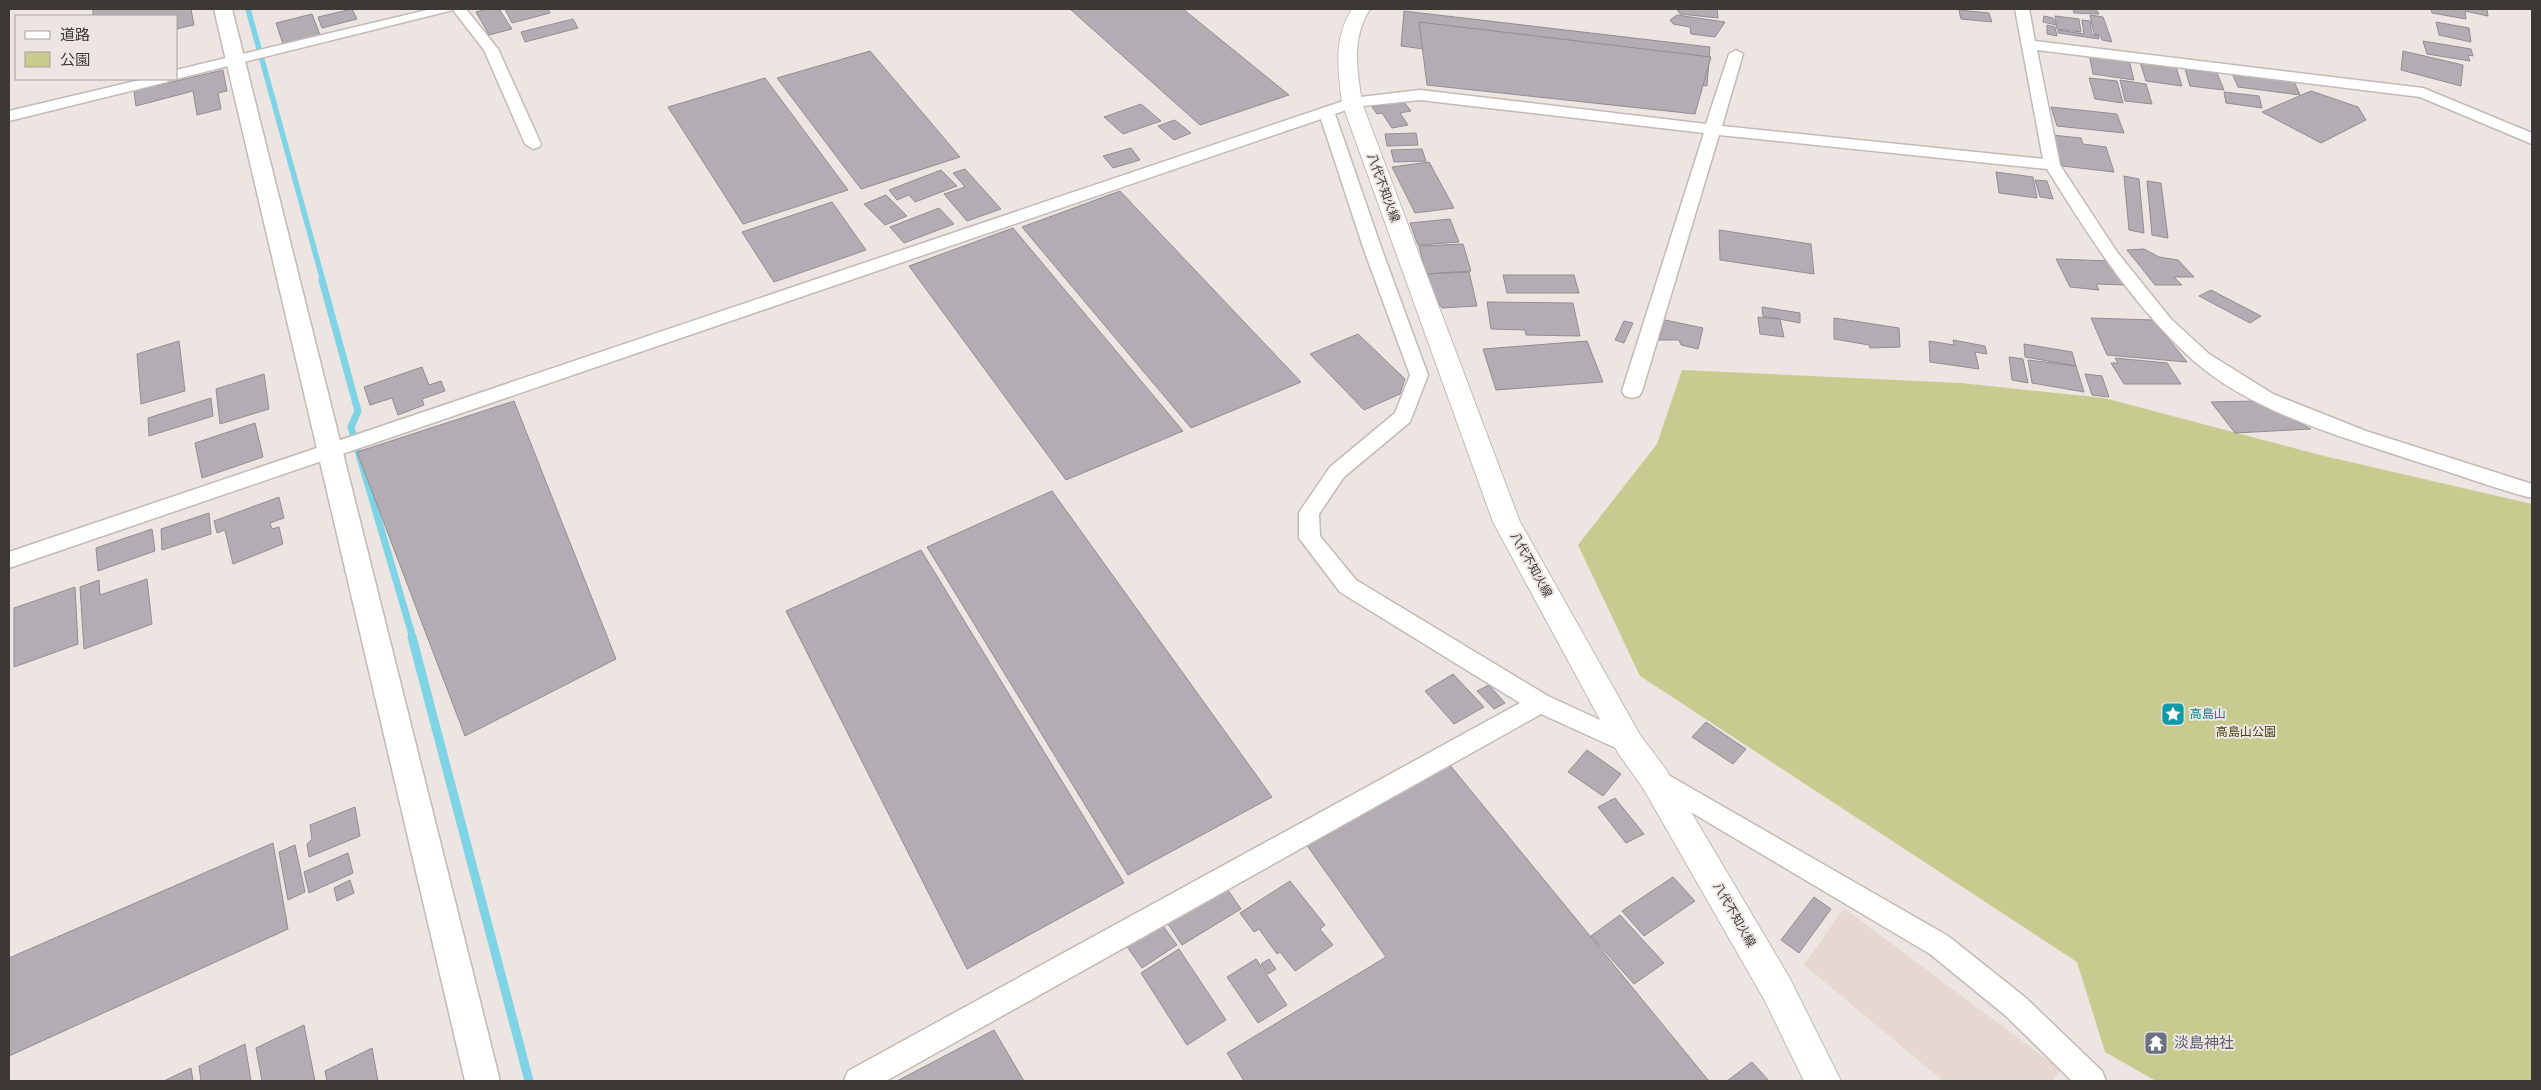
<svg xmlns="http://www.w3.org/2000/svg" width="2541" height="1090" font-family="Signika,'Noto Sans JP',sans-serif">
<style>
.built{fill:#e6d7d0}
.green{fill:#c7cb90}
.lines{fill:none;stroke-linecap:round;stroke-linejoin:round}
.stream-far2{stroke:#7ed3e5;stroke-width:5.5}
.stream-far1{stroke:#7ed3e5;stroke-width:7}
.stream{stroke:#7ed3e5;stroke-width:9}
.building{fill:#b2adb3;stroke:#918d93}
.minor-casing{stroke:#c2bab7;stroke-width:3}
.tertiary-casing{stroke:#c2bab7;stroke-width:3}
.secondary-casing{stroke:#c2bab7;stroke-width:2}
.minor{fill:#fff;fill-rule:evenodd}
.tertiary{fill:#fff;fill-rule:evenodd}
.secondary{fill:#fff;fill-rule:evenodd}
.labels{text-anchor:middle;dominant-baseline:central;stroke-width:4;stroke-linejoin:round;paint-order:stroke}
.street-label{font-size:12px;fill:#3b3836;stroke:#ede5e1}
.culture-label{font-size:12px;fill:#0d838f;stroke:#ede5e1;text-anchor:start}
.park-label{font-size:12px;fill:#414311;stroke:#ede5e1}
.near-worship-label{font-size:15px;fill:#5b616d;stroke:#ede5e1;text-anchor:start}
</style>
<rect width="100%" height="100%" fill="#ede5e1"/>
<!-- built -->
<path class="built" d="M1844 908 2061 1070 2052 1081H1943L1804 965Z"/>
<!-- green -->
<path class="green" d="M1682 370 1961 383 2104 398 2320 455 2532 504V1081H2156L2105 1052 2077 962 1640 676 1578 545 1657 444Z"/>
<g class="lines">
<!-- stream-far2 -->
<path class="stream-far2" d="M248 9 323 281"/>
<!-- stream-far1 -->
<path class="stream-far1" d="M322 280 358 411 351 427 413 638"/>
<!-- stream -->
<path class="stream" d="M412 637 529 1081"/>
</g>
<!-- building -->
<g class="building">
<path d="M93 9H191L194 25 176 29V16H93Z"/>
<path d="M352 9 357 19 322 28 318 17Z"/>
<path d="M488 9H499L512 29 489 35 476 12Z"/>
<path d="M505 9H548L550 13 512 23Z"/>
<path d="M1070 9H1183L1289 95 1200 125Z"/>
<path d="M1677 9H1717L1718 18 1680 14Z"/>
<path d="M2073 9H2096L2099 14 2074 13Z"/>
<path d="M2431 9H2487L2488 16 2465 11 2466 19 2432 13Z"/>
<path d="M1959 10 1989 13 1992 22 1961 19Z"/>
<path d="M1404 11 1710 47 1707 86 1401 46Z"/>
<path d="M312 14 320 35 283 44 276 23Z"/>
<path d="M1677 15 1725 22 1715 37 1691 34 1690 27 1673 24 1670 20Z"/>
<path d="M2090 15 2103 17 2112 42 2102 40 2101 36 2094 34Z"/>
<path d="M2044 16 2053 18 2056 25 2043 22Z"/>
<path d="M2055 16 2079 19 2081 32 2057 29Z"/>
<path d="M573 19 578 28 525 42 521 32Z"/>
<path d="M2082 20 2090 21 2092 35 2099 36V39L2058 33V30L2084 34Z"/>
<path d="M1419 22 1711 57 1695 114 1427 85Z"/>
<path d="M2436 22 2469 28 2471 42 2439 35Z"/>
<path d="M2047 25 2055 27 2057 36 2047 34Z"/>
<path d="M2423 41 2471 49 2473 56 2468 55 2470 61 2427 54Z"/>
<path d="M870 51 960 157 861 189 777 78Z"/>
<path d="M2403 51 2463 65 2461 86 2401 70Z"/>
<path d="M2089 54 2129 60 2134 80 2093 74Z"/>
<path d="M2140 62 2176 67 2182 86 2146 81Z"/>
<path d="M2185 69 2217 73 2224 90 2190 86Z"/>
<path d="M223 70 227 91 218 93 221 109 197 115 193 91 136 106 134 91Z"/>
<path d="M2232 73 2294 81 2300 95 2238 87Z"/>
<path d="M765 78 848 190 743 224 668 107Z"/>
<path d="M2089 78 2117 81 2123 103 2095 99Z"/>
<path d="M2120 80 2146 84 2152 104 2125 101Z"/>
<path d="M2311 91 2358 107 2366 120 2321 143 2262 112Z"/>
<path d="M2224 92 2259 96 2262 108 2226 103Z"/>
<path d="M1404 102 1411 111 1400 113 1408 125 1392 128 1382 113 1377 114 1372 107Z"/>
<path d="M1141 104 1161 121 1123 134 1104 117Z"/>
<path d="M2051 107 2117 114 2124 133 2057 126Z"/>
<path d="M1175 120 1191 133 1174 140 1158 126Z"/>
<path d="M1416 133 1418 145 1387 146 1385 134Z"/>
<path d="M2052 135 2081 138 2083 144 2106 147 2114 172 2062 166Z"/>
<path d="M1131 148 1140 160 1113 168 1103 156Z"/>
<path d="M1422 149 1426 161 1394 162 1391 150Z"/>
<path d="M1429 162 1454 208 1415 213 1392 167Z"/>
<path d="M965 169 1001 209 967 221 944 194 965 187 953 173Z"/>
<path d="M941 170 957 186 915 202 909 195 897 200 889 190Z"/>
<path d="M1996 172 2033 177 2037 198 1999 193Z"/>
<path d="M2124 176 2139 179 2144 233 2129 230Z"/>
<path d="M2035 180 2047 181 2053 199 2040 197Z"/>
<path d="M2147 181 2161 183 2168 238 2152 235Z"/>
<path d="M1120 191 1301 382 1191 428 1022 227Z"/>
<path d="M886 195 907 216 885 225 864 204Z"/>
<path d="M832 202 866 250 774 282 742 232Z"/>
<path d="M939 208 954 224 904 243 890 227Z"/>
<path d="M1450 219 1459 242 1418 245 1410 223Z"/>
<path d="M1013 228 1183 431 1066 480 909 266Z"/>
<path d="M1719 230 1811 244 1814 274 1720 260Z"/>
<path d="M1463 244 1471 271 1426 274 1419 246Z"/>
<path d="M2144 249 2159 257 2178 260 2194 277H2174L2182 285H2155L2127 250Z"/>
<path d="M2056 259 2109 261 2125 285 2096 284 2099 290 2070 287Z"/>
<path d="M1469 272 1477 306 1442 308 1429 289 1426 274Z"/>
<path d="M1503 275H1574L1579 293H1507Z"/>
<path d="M2211 290 2261 316 2250 323 2199 296Z"/>
<path d="M1487 302 1573 303 1580 336 1526 335 1525 330 1491 329Z"/>
<path d="M1762 307 1800 313V323L1763 316Z"/>
<path d="M1758 317 1780 319 1784 337 1760 334Z"/>
<path d="M1834 318 1899 328 1900 347 1870 348 1869 345 1834 339Z"/>
<path d="M2091 318 2153 320 2187 362 2107 355Z"/>
<path d="M1665 320 1703 328 1698 349 1681 345 1679 340H1659Z"/>
<path d="M1624 321 1633 323 1624 343 1615 340Z"/>
<path d="M1358 334 1405 379 1400 394 1364 410 1310 354Z"/>
<path d="M1953 340 1985 346 1987 354 1975 352 1979 369 1930 362 1929 341 1954 345Z"/>
<path d="M179 341 185 391 141 404 137 354Z"/>
<path d="M1587 341 1603 382 1496 390 1483 349Z"/>
<path d="M2024 344 2072 352 2076 366 2025 357Z"/>
<path d="M2009 357 2023 359 2028 383 2012 380Z"/>
<path d="M2115 358 2167 363 2181 384H2124L2111 363H2118Z"/>
<path d="M2028 360 2076 366 2084 392 2032 383Z"/>
<path d="M422 367 429 385 441 381 445 391 422 399 424 405 398 415 392 398 370 405 364 387Z"/>
<path d="M264 374 269 409 220 424 216 389Z"/>
<path d="M2085 374 2102 376 2109 397 2092 395Z"/>
<path d="M211 398 213 416 149 436 148 418Z"/>
<path d="M514 401 616 659 465 736 357 452Z"/>
<path d="M2256 401 2311 429 2235 433 2211 402Z"/>
<path d="M255 423 263 457 202 478 195 443Z"/>
<path d="M1052 491 1272 797 1128 875 927 547Z"/>
<path d="M279 497 284 518 270 523 272 529 279 527 283 544 233 564 225 530 217 533 214 521Z"/>
<path d="M209 513 211 534 162 550 161 529Z"/>
<path d="M152 529 155 551 98 571 96 548Z"/>
<path d="M921 550 1124 883 967 969 786 611Z"/>
<path d="M147 579 152 624 84 649 80 587 99 580 100 595Z"/>
<path d="M75 587 78 644 14 667V608Z"/>
<path d="M1453 674 1484 707 1454 724 1425 691Z"/>
<path d="M1489 685 1505 703 1494 709 1477 691Z"/>
<path d="M1706 722 1746 749 1733 764 1692 737Z"/>
<path d="M1587 750 1621 774 1603 796 1568 772Z"/>
<path d="M1449 764 1709 1081H1244L1227 1053 1386 957 1306 844Z"/>
<path d="M1615 798 1644 834 1626 843 1598 807Z"/>
<path d="M355 807 360 836 309 857 307 844 312 839 310 825Z"/>
<path d="M273 843 288 929 9 1056V958Z"/>
<path d="M295 845 305 892 288 900 279 852Z"/>
<path d="M348 853 353 873 309 893 304 872Z"/>
<path d="M1673 877 1695 901 1644 936 1622 911Z"/>
<path d="M350 880 354 893 337 901 334 888Z"/>
<path d="M1290 881 1325 925 1320 929 1333 945 1295 971 1280 952 1277 954 1259 929 1254 932 1240 913Z"/>
<path d="M1223 883 1241 909 1182 945 1164 918Z"/>
<path d="M1814 897 1831 909 1799 953 1781 940Z"/>
<path d="M1620 915 1664 963 1634 984 1591 936Z"/>
<path d="M1160 922 1177 945 1142 968 1125 944Z"/>
<path d="M1179 949 1226 1020 1187 1045 1141 973Z"/>
<path d="M1256 959 1287 1005 1258 1023 1227 977Z"/>
<path d="M1269 959 1276 969 1268 974 1261 964Z"/>
<path d="M304 1025 315 1081H262L256 1048Z"/>
<path d="M994 1030 1024 1081H897Z"/>
<path d="M245 1044 251 1081H201L199 1066Z"/>
<path d="M372 1048 378 1081H327L325 1071Z"/>
<path d="M1752 1062 1769 1081H1727Z"/>
<path d="M191 1068 193 1081H164Z"/>
</g>
<g class="lines">
<!-- minor casing -->
<g class="minor-casing">
<g id="minor">
<path d="M431 9H466L498 49 541 144 539 147 533 149 525 144 484 50 453 10 176 79H173H176V70Z"/>
<path d="M2015 9H2029L2035 41 2423 88 2532 133V144L2420 97 2037 50 2060 165 2117 252 2171 319 2209 354 2273 394 2366 431 2532 484V498C2496 489 2460 475 2424 464 2351 440 2252 413 2194 361 2133 306 2090 238 2047 169L1719 135 1642 391 1639 396 1632 398 1625 396 1622 391 1704 133 1420 100 1354 107 1335 114 1382 250 1428 375 1410 422 1344 477 1319 514 1320 536 1356 580 1548 696 1637 737 1641 744 1637 751 1629 754 1541 714 886 1081H844L848 1071 1520 703 1340 592 1299 538V513L1302 508 1330 467 1395 413 1410 375 1364 250 1321 119 9 568V552L1352 98 1420 90 1706 124 1729 54 1736 50 1743 54 1722 126 2043 159Z"/>
<path d="M144 79H170L167 82 9 121V111Z"/>
<path d="M1656 768 1948 936 2026 998 2102 1071 2106 1081H2072L2006 1016 1930 954 1647 786 1644 779 1647 772Z"/>
</g>
</g>
<!-- tertiary casing -->
<g class="tertiary-casing">
<path id="tertiary" d="M214 9H232L500 1081H465Z"/>
</g>
<!-- secondary casing -->
<g class="secondary-casing">
<path id="secondary" d="M1352 9H1370C1351 39 1357 69 1362 103L1520 522 1640 735 1665 768 1789 977 1841 1081H1804L1765 1001 1643 788 1618 753 1493 522 1342 103C1338 69 1333 39 1352 9Z"/>
</g>
<!-- minor -->
<use href="#minor" class="minor"/>
<!-- tertiary -->
<use href="#tertiary" class="tertiary"/>
<!-- secondary -->
<use href="#secondary" class="secondary"/>
</g>
<!-- icons -->
<defs>
<g id="sight-square" transform="scale(1.25)"><rect x="-9" y="-9" width="18" height="18" rx="4" fill="#0f9aa8" stroke="#ede5e1"/><path d="M0-6L1.8-2.2L6-1.7L2.9 1.2L3.7 5.4L0 3.3L-3.7 5.4L-2.9 1.2L-6-1.7L-1.8-2.2Z" fill="#fff"/></g>
<g id="temple-square" transform="scale(1.25)"><rect x="-9" y="-9" width="18" height="18" rx="4" fill="#6b7280" stroke="#ede5e1"/><path d="M0-6L5-2H3V0L6.5 2.5H4V6H1.5V3h-3V6H-4V2.5H-6.5L-3 0V-2H-5Z" fill="#fff"/></g>
</defs>
<g fill-rule="evenodd">
<use href="#sight-square" x="2173" y="714"/>
<use href="#temple-square" x="2156" y="1043"/>
</g>
<g class="labels">
<!-- street labels -->
<g class="street-label">
<text transform="translate(1383 188) rotate(70)">八代不知火線</text>
<text transform="translate(1531 565) rotate(61)">八代不知火線</text>
<text transform="translate(1734 915) rotate(60)">八代不知火線</text>
</g>
<!-- culture labels -->
<g class="culture-label">
<text x="2190" y="714">高島山</text>
</g>
<!-- park labels -->
<g class="park-label">
<text x="2246" y="732">高島山公園</text>
</g>
<!-- near-worship labels -->
<g class="near-worship-label">
<text x="2174" y="1043">淡島神社</text>
</g>
</g>
<!-- border -->
<rect width="2541" height="1090" fill="none" stroke="#3b3836" stroke-width="20"/>
<!-- legend -->
<rect x="15" y="15" width="162" height="65" fill="#ede5e1" stroke="#a6a09d"/>
<rect x="25" y="31" width="25" height="8" fill="#ffffff" stroke="#a6a09d"/>
<text x="60" y="40" font-size="15" fill="#3b3836">道路</text>
<rect x="25" y="52" width="25" height="15" fill="#c7cb90" stroke="#a6a09d"/>
<text x="60" y="65" font-size="15" fill="#3b3836">公園</text>
</svg>
